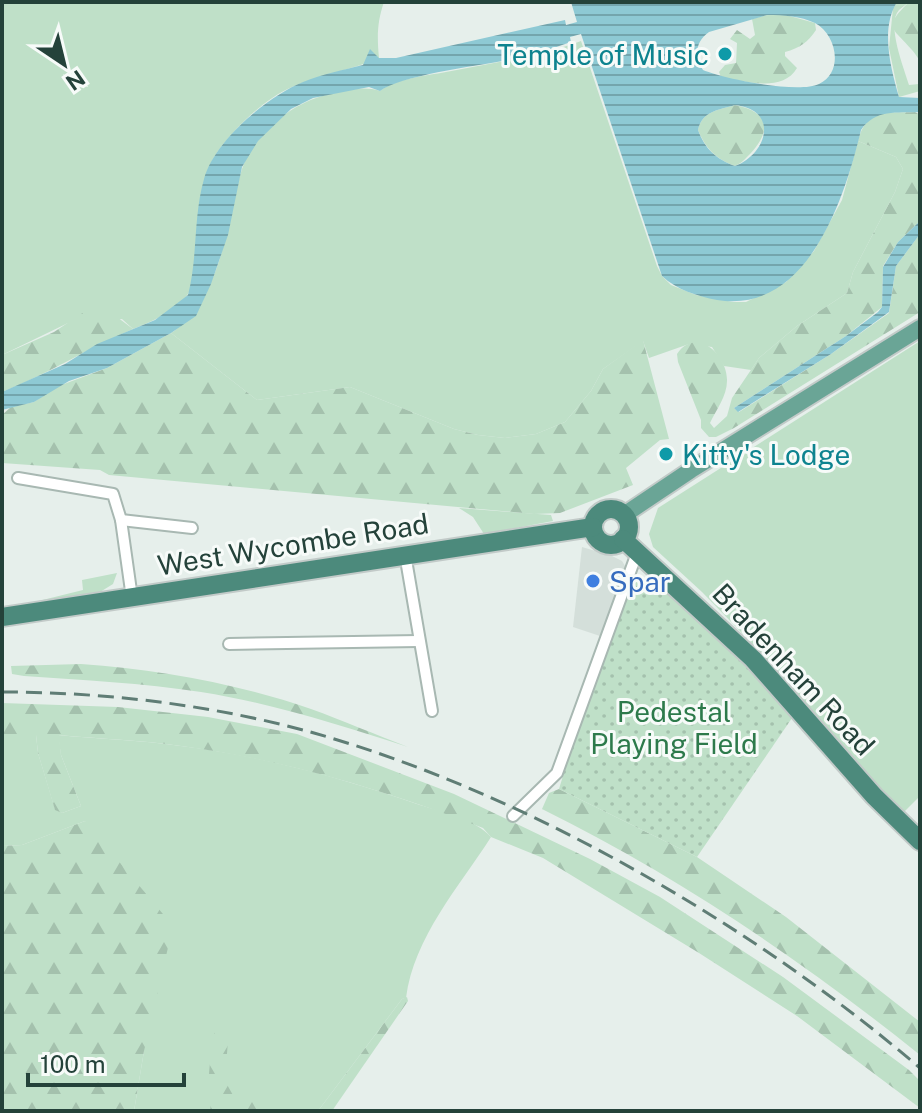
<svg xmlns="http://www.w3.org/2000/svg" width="922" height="1113" font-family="'Public Sans',sans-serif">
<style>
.built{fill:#d4dfda}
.grass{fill:#bfe0c8}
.forest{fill:url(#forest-firs)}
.park{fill:url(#park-dots)}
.water{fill:url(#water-rules);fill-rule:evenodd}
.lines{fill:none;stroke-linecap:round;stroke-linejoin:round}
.minor-casing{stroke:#a8b8b2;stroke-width:14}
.primary-casing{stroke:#c2cac8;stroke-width:20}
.trunk-casing{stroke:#c2cac8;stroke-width:22}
.minor{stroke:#fff;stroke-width:10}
.primary{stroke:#6aa596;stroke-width:16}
.trunk{stroke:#4c8a7c;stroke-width:18}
.rail{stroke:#5f7d75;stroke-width:3;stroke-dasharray:16 8;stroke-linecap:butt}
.culture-dot{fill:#0f9aa8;stroke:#f7fbf9;stroke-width:3}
.shop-dot{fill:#3f7fe0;stroke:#f7fbf9;stroke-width:3}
.labels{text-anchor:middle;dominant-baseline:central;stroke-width:6;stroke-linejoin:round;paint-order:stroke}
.culture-label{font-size:28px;fill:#0d838f;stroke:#f7fbf9;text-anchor:end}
.street-label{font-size:28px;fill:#24423a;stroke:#f7fbf9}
.shop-label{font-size:28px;fill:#366cbe;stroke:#f7fbf9;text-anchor:start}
.park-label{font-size:28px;fill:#2d7a4b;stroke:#f7fbf9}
</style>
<defs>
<pattern id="forest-firs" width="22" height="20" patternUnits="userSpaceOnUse" patternTransform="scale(2)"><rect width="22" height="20" fill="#bfe0c8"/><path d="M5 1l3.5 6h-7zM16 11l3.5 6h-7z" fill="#a4c1ad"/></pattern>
<pattern id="park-dots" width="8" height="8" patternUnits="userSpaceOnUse" patternTransform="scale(2)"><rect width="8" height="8" fill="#bfe0c8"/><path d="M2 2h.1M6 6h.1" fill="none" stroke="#a4c1ad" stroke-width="1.8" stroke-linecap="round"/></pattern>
<pattern id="water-rules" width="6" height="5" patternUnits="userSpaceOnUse" patternTransform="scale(2)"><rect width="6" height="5" fill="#8ec9d4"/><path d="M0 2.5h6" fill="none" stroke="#74a5ad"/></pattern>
</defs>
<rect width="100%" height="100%" fill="#e6efeb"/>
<!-- built -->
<path class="built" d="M582 547 612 556 622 561 625 566V575L603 637 573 627Z"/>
<!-- grass -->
<g class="grass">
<path d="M2 2H384C377 22 377 37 379 58 351 70 320 75 292 87 264 99 236 127 218 151 188 192 207 274 185 298 172 313 151 322 133 329L122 319 68 323 2 355Z"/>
<path d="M897 2H909C906 5 902 7 899 10 886 24 904 68 909 85L919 84 920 91 899 97 889 48 893 8Z"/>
<path d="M581 41 657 266 662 276 671 285 696 295 733 302H746L786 282 814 251 842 200 858 141 896 157 903 169 895 192 853 272 847 293 797 326 759 358 751 370 724 366 712 347 689 344 649 358 643 341 603 369 591 391 565 422 536 434 505 438 478 435 454 429 350 387 257 400 171 333C180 328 186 319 192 312 227 270 226 218 242 169 253 134 292 103 326 95 344 91 362 85 380 91 396 78 426 76 446 72 491 63 538 57 581 41Z"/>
<path d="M920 341V796L904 812 855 763 778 670 702 592 653 547 649 534 658 508Z"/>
<path d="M459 508 551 515 553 521 484 534 473 517Z"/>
<path d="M117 573 113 584 100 592 2 610 83 590 82 580Z"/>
<path d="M2 735H36L38 753 55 809 62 813 81 806 61 755 58 735C99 739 140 740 181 746 263 756 342 778 420 805 443 812 475 819 491 837 459 887 414 937 406 998L402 999 318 1111H134L144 1051 85 821 22 845 2 846Z"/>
</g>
<!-- forest -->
<g class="forest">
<path d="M909 2H920V61C917 57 915 53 912 50 894 28 881 29 909 2Z"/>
<path d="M767 15H786L815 23 816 30C808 42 800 48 785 52V56L797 68C783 93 743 81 721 77L719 72 725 65 736 63 737 43 730 39 737 30 750 39 755 35 752 19Z"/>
<path d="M735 105C768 111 773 130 750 154 745 159 742 163 735 166 716 159 706 149 698 130 702 111 719 110 735 105Z"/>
<path d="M915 112 920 115V221L898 242 883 266 882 307 846 336 734 408 739 412 831 354 889 313 896 266 920 234V312L734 428 716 437H709L701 428V420L678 362 677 354C697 325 728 356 727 381 727 396 716 410 710 423L714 428 727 416 732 398 759 358 797 326 847 293 853 272 895 192 903 169 896 157 858 141C866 108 888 113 915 112Z"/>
<path d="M87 310 109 311 133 329C88 348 48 374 2 392V355L54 332Z"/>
<path d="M171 333 257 400 350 387 454 429 478 435 505 438 536 434 565 422 591 391 603 369 643 340 669 439 660 440 626 468 633 485 560 513 534 514 109 475 100 470 2 463V415L11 407 34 402 56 387 107 368Z"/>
<path d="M81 664C158 669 238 684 311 709 342 720 376 735 408 747 340 725 271 703 201 692 142 683 83 680 24 676L12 674 11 666Z"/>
<path d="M2 703 118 707 208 717 297 734 454 794 590 859 660 897 783 977 909 1070 920 1081V1108L797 1016 699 953 543 858 491 837 483 828C385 790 285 760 181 746 141 740 100 739 59 735L61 755 81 806 62 813 55 810 38 753 36 735H2Z"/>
<path d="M559 789 697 857 786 917 920 1022V1055C803 961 676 875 542 809L549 793Z"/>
<path d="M85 821 173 926 144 1051 134 1111H2V846L22 845Z"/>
<path d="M407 997 408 1001 332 1111H318L402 999Z"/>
<path d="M218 1019 229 1026 225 1081 234 1097 229 1105 256 1101 260 1111H210C212 1100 209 1089 209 1078 209 1065 214 1031 218 1019Z"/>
</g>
<!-- park -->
<path class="park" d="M635 578 661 587 746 667 792 718 697 857 559 789 583 710Z"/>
<!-- water -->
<g class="water">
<path d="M571 2H897C880 29 891 69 899 97L920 98V112C897 113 875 109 861 130 845 198 807 315 717 300 697 296 677 290 662 276L581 34 570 37 571 42C555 47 540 54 524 57 492 64 402 74 380 91L369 87 313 98 291 109 258 141 242 167 228 235 211 284 196 316 171 333 107 368 69 381 34 402 2 410V392L65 364 97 344 155 320 188 295C198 257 193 217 204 179 214 141 268 96 303 82 322 74 343 70 363 65L370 49 379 58H396L565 20 566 25 577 22ZM767 15C784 15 800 16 815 23 837 35 844 72 819 84 798 94 725 79 703 70 694 56 695 42 709 32ZM735 105C780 110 767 154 735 166 716 159 705 149 698 130 702 111 719 110 735 105Z"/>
<path d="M920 221V234L896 266 889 312 831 354 738 412 734 408 846 336 878 312 882 307 883 267 898 242Z"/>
</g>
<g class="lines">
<!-- minor casing -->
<g class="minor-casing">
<g id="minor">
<path d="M18 478 113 494 121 520 132 598"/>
<path d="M121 520 192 528"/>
<path d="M405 554 432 711"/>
<path d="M229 644 419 641"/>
<path d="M513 816 557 773 637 553"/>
</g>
</g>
<!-- primary casing -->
<g class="primary-casing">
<path id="primary" d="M624 515 691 470 920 328"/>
</g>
<!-- trunk casing -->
<g class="trunk-casing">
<g id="trunk">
<circle cx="611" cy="527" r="18"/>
<path d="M623 539 753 659 874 796 920 841"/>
<path d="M2 617 593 527"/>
</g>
</g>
<!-- minor -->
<use href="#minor" class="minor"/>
<!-- primary -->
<use href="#primary" class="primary"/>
<!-- trunk -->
<use href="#trunk" class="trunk"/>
<!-- rail -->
<path class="rail" d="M2 692C105 692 214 705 314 733 526 793 753 925 920 1068"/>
</g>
<!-- markers -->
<g class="culture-dot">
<circle cx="725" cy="54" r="8"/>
<circle cx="666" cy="454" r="8"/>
</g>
<circle class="shop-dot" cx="593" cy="581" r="8"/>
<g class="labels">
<!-- culture labels -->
<g class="culture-label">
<text x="709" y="54">Temple of Music</text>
<text x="682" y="454" text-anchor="start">Kitty's Lodge</text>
</g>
<!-- street labels -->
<g class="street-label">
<text transform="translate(293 544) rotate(-9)">West Wycombe Road</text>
<text transform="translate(794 669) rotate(47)">Bradenham Road</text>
</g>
<!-- shop labels -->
<g class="shop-label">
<text x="609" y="581">Spar</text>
</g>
<!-- park labels -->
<g class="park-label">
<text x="674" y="711">Pedestal<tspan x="674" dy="32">Playing Field</tspan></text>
</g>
</g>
<!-- border -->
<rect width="922" height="1113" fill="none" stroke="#24423a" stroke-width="8"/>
<!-- north arrow -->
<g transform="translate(64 64) rotate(145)" stroke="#f7fbf9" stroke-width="6" paint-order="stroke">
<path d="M0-6L14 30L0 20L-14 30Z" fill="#24423a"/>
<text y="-12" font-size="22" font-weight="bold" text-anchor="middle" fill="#24423a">N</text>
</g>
<!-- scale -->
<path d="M28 1073v12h156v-12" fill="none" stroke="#24423a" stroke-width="4"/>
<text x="40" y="1073" font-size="24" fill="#24423a" stroke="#f7fbf9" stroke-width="6" paint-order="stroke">100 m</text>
</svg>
